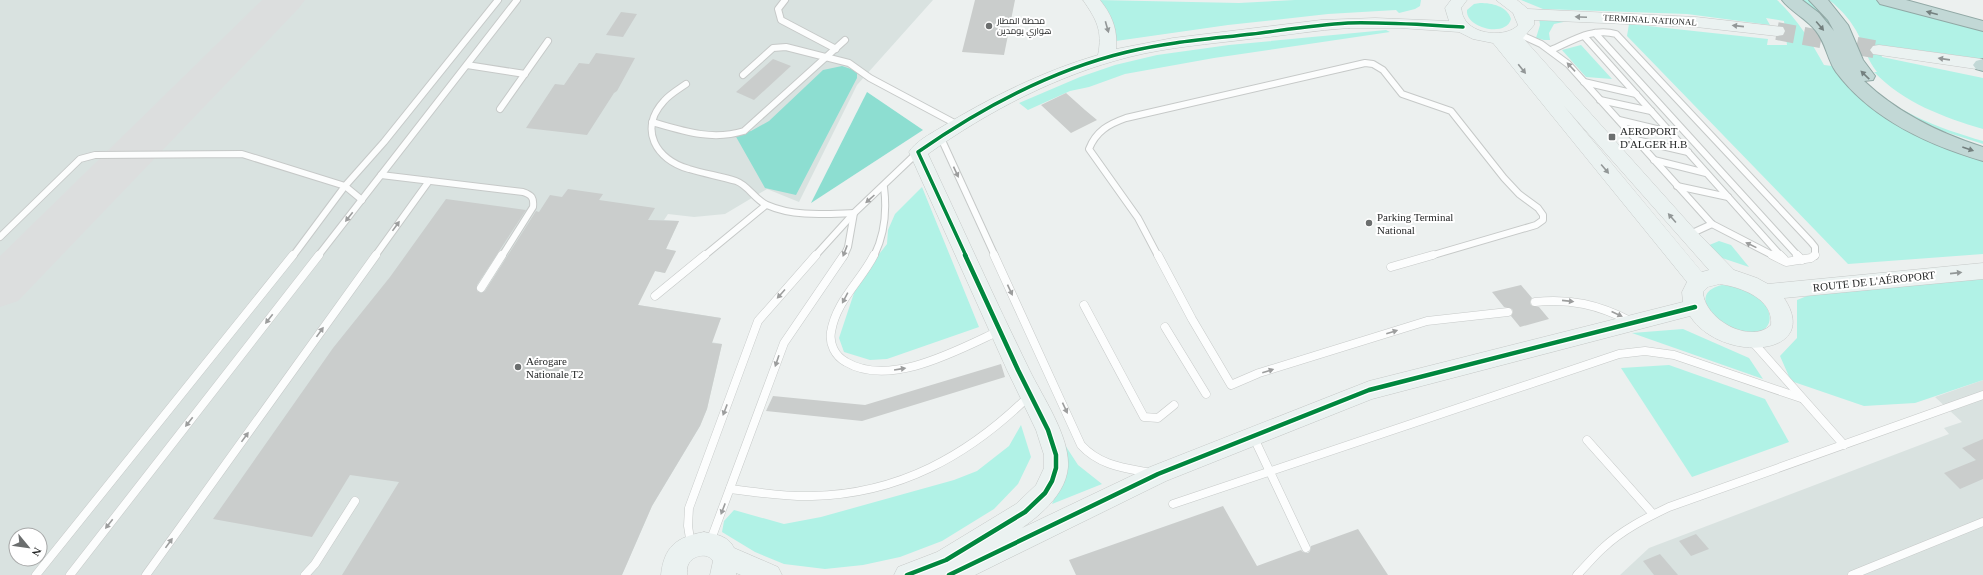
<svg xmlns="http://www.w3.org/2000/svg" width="1983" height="575" font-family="'Times New Roman',Cairo,serif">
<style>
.built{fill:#d9e2e0;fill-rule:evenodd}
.green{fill:#b1f2e6}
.forest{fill:#8dded1}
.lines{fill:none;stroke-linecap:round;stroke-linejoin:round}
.taxiway{fill:#dcdede;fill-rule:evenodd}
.building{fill:#cacdcc}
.secondary-tunnel{stroke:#c4c8c7;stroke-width:18;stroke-dasharray:18 9;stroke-linecap:butt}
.lane-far1-casing{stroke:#c6c9c8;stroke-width:8}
.lane-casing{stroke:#c6c9c8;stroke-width:9}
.secondary-casing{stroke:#c6c9c8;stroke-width:1}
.highway-casing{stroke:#91a8a5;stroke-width:2}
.lane-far1{stroke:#fcfdfd;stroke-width:6}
.lane{stroke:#fcfdfd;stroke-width:8}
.secondary{fill:#ebf2f1;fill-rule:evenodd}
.highway{fill:#c2d8d6;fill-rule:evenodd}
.cycleway-far1-casing{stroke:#fff;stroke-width:5.5}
.cycleway-casing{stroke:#fff;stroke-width:7}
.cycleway-far1{stroke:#00873e;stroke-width:3.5}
.cycleway{stroke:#00873e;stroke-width:4.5}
.oneway{fill:#74807f}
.oneway2{fill:#929797}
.oneway3{fill:#9c9d9d}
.poi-dot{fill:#6b6e6e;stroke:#fff;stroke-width:1.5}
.labels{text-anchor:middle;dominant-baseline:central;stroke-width:4;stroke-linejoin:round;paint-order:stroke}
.far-street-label{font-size:9px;fill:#262828;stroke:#fff}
.far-poi-label{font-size:9px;fill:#262828;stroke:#fff;text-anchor:start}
.poi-label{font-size:11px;fill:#262828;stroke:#fff;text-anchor:start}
.street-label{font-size:11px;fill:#262828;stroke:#fff}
</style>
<rect width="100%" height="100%" fill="#ecf0ef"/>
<!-- built -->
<g class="built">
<path d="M0 0H933L857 85 799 202 767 189 725 214 694 217 668 214 664 220 679 221 666 249 676 251 665 273 655 271 638 305 721 318 711 342 722 344 707 409 700 426 652 506 622 575H0ZM16 535H40V559H16Z"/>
<path d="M1983 380V575H1620L1649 548 1949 434 1944 428 1962 422 1935 397Z"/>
</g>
<!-- green -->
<g class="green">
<path d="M1097 0 1239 3 1295 0H1421L1420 6 1415 9 1399 13 1396 10 1328 14 1228 25 1109 42Z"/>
<path d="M1521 0H1777C1796 17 1812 43 1824 65L1832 66 1837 74 1857 94 1983 154V254L1848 264 1627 36 1629 24 1768 39 1767 45H1787L1784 21 1766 18 1770 25 1687 14 1543 9Z"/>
<path d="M1803 0H1809C1828 16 1836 33 1847 54 1851 60 1853 68 1858 73 1885 109 1941 129 1983 141V144L1936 129 1903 113 1869 91 1822 17Z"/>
<path d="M1829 0H1878L1983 28V59L1880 45 1882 57 1983 78V129C1943 117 1904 103 1874 72H1877C1868 61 1865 49 1859 36 1852 22 1842 10 1829 0Z"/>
<path d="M1480 3C1492 3 1507 6 1511 19 1506 38 1465 28 1467 10L1474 4Z"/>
<path d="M1539 18 1568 21 1554 24 1549 33 1550 40H1544L1536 38 1540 25Z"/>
<path d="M1386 30 1390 32 1214 58 1125 74 1089 87 1070 91 1028 110 1019 103 1080 77 1115 65 1157 55 1229 45Z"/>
<path d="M1581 45 1612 79 1586 77 1562 50Z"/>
<path d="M922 187 979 327 887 359 870 360 844 352 839 338 858 281 887 244 888 230 895 214Z"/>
<path d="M1719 241 1731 245 1749 267 1716 256 1707 246Z"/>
<path d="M1983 277V380L1915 403 1864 406 1791 381 1780 356 1797 338V300L1822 290Z"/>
<path d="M1722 285C1736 286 1752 291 1762 301 1774 313 1773 333 1752 332 1746 332 1740 331 1734 329 1714 322 1688 293 1722 285Z"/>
<path d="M1683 329 1749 358 1763 379 1632 333Z"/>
<path d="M1669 365 1765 399 1789 442 1692 477 1621 368Z"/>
<path d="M1021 425 1031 457 1018 484 994 509 942 541 900 557 863 565 825 569 784 564 755 552 722 532 724 521 734 510 784 524 821 517 954 480 977 471 1009 446Z"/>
<path d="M1065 445 1078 465 1102 484 1052 504 1061 483Z"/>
</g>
<!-- forest -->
<g class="forest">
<path d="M842 66 857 71V78L796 195 765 188 735 135 751 131 769 121 823 70Z"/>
<path d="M867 92 923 130 811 203Z"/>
</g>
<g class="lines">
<!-- taxiway -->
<path class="taxiway" d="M262 0H305L299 8 18 301 0 307V256Z"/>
</g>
<!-- building -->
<g class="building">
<path d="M975 0H1015L1004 55 962 52Z"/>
<path d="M621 12 637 14 623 37 606 35Z"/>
<path d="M596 53 635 58 617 91 614 93 587 135 526 128 555 84 564 85 579 63 589 64Z"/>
<path d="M773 59 791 66 754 100 736 92Z"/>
<path d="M1066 93 1085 110 1097 120 1071 133 1041 105Z"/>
<path d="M568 189 603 194 599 200 655 208 648 220 679 221 666 249 676 251 665 273 655 271 638 305 721 318 712 343 722 344 707 409 700 426 652 506 622 575H342L399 482 350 475 312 537 213 519 333 348 390 277 446 199 526 210 477 285V291L481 293 485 291 536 211 539 212 550 195 562 197Z"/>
<path d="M1521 285 1532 298 1530 302 1531 305 1539 307 1549 319 1520 327 1511 316 1513 312 1512 309 1504 307 1492 292Z"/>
<path d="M1001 364 1005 377 862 421 766 411 773 396 865 405Z"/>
<path d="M1983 439V479L1960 489 1944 473 1976 460 1962 448Z"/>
<path d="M1223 506 1257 566 1301 550 1303 552 1308 553 1310 551 1311 546 1358 529 1388 575H1076L1069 560Z"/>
<path d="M1696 534 1709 549 1691 556 1679 541Z"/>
<path d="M1660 554 1678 575H1654L1643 561Z"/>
</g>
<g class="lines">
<!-- secondary-tunnel -->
<path class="secondary-tunnel" d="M1777 31 1879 50"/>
<!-- lane-far1 casing -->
<g class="lane-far1-casing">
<g id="lane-far1">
<path d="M785 0 778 9 781 20 836 49"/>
<path d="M1595 33 1798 256"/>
<path d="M1519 34 1541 44 1568 64 1712 224 1774 256"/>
<path d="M1584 36 1781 256"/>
<path d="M1551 50C1572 41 1593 27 1616 34L1811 242 1815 247V256"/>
<path d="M467 65 525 74"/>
<path d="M743 75 773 48 786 47 849 63 870 78 958 125"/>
<path d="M1584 82 1636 94"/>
<path d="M686 84C679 89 670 94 664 101 638 129 656 160 689 169 705 174 720 176 736 181 748 185 755 200 767 205 794 217 825 214 854 213L848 247 844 256"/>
<path d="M1600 100 1651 111"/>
<path d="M500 109 548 41"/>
<path d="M1619 120 1669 132"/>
<path d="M652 122C683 131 712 141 744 131L845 40"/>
<path d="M940 136 995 256"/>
<path d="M1636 140 1688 152"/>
<path d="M1654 160 1706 173"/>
<path d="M381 175 523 192C532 195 534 198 533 207L502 256"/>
<path d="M1677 186 1728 197"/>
<path d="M1688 235 1712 224"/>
<path d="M0 237 80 159 95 155 242 154 345 186 362 200"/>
<path d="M293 256 345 186 384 142 498 0"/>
<path d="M318 256 517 0"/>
<path d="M375 256 429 181"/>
<path d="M704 256 766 205"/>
<path d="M815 256 854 213 917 153"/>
<path d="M874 256C885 234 887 211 884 187"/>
<path d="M1158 256 1138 218 1089 149C1096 131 1109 124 1126 118L1365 63 1373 64 1383 70 1402 94 1451 111 1504 178 1519 194 1538 208 1543 215V220L1536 225 1430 256"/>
</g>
</g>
<!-- lane casing -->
<g class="lane-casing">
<g id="lane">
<path d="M874 255C861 281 836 301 831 332 829 344 835 356 846 362 890 388 958 350 999 331"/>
<path d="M994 255 1081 445C1100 466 1125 468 1151 473"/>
<path d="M1158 255 1192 319 1231 385 1259 373 1427 321 1508 312"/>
<path d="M1772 255 1786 262 1811 258 1815 255"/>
<path d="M1780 255 1784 259"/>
<path d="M1797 255 1802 260"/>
<path d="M1391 267 1433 255"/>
<path d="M481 288 502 255"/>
<path d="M655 296 705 255"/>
<path d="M1535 302C1570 298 1599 305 1630 321"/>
<path d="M1084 305 1144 417 1158 418 1174 405"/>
<path d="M1165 327 1206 394"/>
<path d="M1751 340 1844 445"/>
<path d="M1253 436 1306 548"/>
<path d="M1587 440 1653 514"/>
<path d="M730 489C757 492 784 497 812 496 899 494 968 456 1029 396"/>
<path d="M1173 504 1619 354 1645 351 1674 355 1801 398"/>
<path d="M710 542 784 343 844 255"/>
<path d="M691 545 688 526 689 508 758 321 816 255"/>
<path d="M36 575 293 255"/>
<path d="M70 575 319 255"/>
<path d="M146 575 376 255"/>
<path d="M305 575 315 564 355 501"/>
<path d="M1577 575C1586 566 1594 556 1603 548 1622 530 1646 518 1669 507L1983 395"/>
<path d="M1852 575 1983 522"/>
</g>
</g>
<!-- secondary casing -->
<g class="secondary-casing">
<g id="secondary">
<path d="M1083 0H1100C1112 15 1118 30 1116 49L1173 38 1321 20 1375 18 1449 21 1445 8 1451 0H1467L1461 8C1462 11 1462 15 1464 18 1472 35 1507 38 1518 25L1513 13 1496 0H1517L1528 9 1696 17 1783 27 1785 31 1783 35 1777 36 1696 27 1534 20V25L1523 38 1695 230 1734 270 1757 278 1768 284 1983 263V279L1784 298C1823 357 1721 364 1690 316L1372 399 1166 481 975 575H894L898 567 937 552 1016 504 1036 485 1044 468V455L1036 430 1007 370 909 152C915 142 930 134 940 128 989 98 1043 71 1098 55 1103 30 1096 19 1083 0ZM1349 28H1400L1459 32 1473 39 1493 43 1687 282 1682 292 1683 302 1369 381 1150 467 1022 528C1042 514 1066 493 1068 467 1070 436 1042 396 1029 369 994 298 962 226 928 154 988 111 1058 75 1129 57 1169 47 1210 44 1250 39 1283 36 1316 30 1349 28ZM1564 106 1709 270 1702 272ZM1720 284C1741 287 1774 299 1771 325 1750 345 1704 319 1703 292L1708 287Z"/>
<path d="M1879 45 1982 59 1983 70 1873 54 1870 50 1873 46Z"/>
<path d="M704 532C715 534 729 536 734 548L778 567 782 575H741L736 573V575H710L713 561C708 552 692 555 688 565 687 567 687 572 687 575H661C664 547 676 537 704 532Z"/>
</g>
</g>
<!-- highway casing -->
<g class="highway-casing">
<g id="highway">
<path d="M1782 0H1802L1819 13 1834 31 1828 20 1809 0H1828L1848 25 1863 60 1875 76 1873 80 1864 81C1898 113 1939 133 1983 147V161C1928 145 1871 119 1836 72 1827 59 1826 43 1816 31 1807 19 1790 11 1782 0Z"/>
<path d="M1877 0H1906L1983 21V31L1880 4Z"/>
<path d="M1983 59V71L1976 69 1973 65 1976 61Z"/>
</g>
</g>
<!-- lane-far1 -->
<use href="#lane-far1" class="lane-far1"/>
<!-- lane -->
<use href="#lane" class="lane"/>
<!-- secondary -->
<use href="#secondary" class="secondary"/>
<!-- highway -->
<use href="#highway" class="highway"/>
<!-- cycleway-far1 casing -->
<g class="cycleway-far1-casing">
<path id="cycleway-far1" d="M966 256 918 152C981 108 1052 70 1127 52 1168 42 1210 39 1252 34 1284 30 1316 25 1348 23 1387 22 1425 25 1463 27"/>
</g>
<!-- cycleway casing -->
<g class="cycleway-casing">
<g id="cycleway">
<path d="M907 575 946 560 1025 512 1045 493 1052 481 1056 468V455L1048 430 1018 370 965 255"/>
<path d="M949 575 1158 474 1369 390 1695 307"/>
</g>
</g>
<!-- cycleway-far1 -->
<use href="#cycleway-far1" class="cycleway-far1"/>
<!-- cycleway -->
<use href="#cycleway" class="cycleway"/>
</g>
<!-- one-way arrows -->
<defs><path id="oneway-solid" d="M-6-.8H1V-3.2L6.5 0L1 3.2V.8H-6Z"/></defs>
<g class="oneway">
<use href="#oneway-solid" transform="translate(1932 13) rotate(-165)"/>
<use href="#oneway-solid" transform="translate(1820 26) rotate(50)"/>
<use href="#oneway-solid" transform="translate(1865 75) rotate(-136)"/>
<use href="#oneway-solid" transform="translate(1968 149) rotate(19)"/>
</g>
<g class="oneway2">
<use href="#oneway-solid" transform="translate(1581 17) rotate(-178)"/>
<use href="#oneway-solid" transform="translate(1738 26) rotate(-174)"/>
<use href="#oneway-solid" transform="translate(1107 27) rotate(74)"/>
<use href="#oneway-solid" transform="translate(1944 59) rotate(-172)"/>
<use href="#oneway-solid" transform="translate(1522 69) rotate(51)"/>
<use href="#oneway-solid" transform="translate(1605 169) rotate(50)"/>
<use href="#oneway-solid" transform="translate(1672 218) rotate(-131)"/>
<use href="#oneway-solid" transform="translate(1956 273) rotate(-6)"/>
</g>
<g class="oneway3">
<use href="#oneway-solid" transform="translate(1571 67) rotate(-133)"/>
<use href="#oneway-solid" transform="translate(956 172) rotate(65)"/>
<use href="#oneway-solid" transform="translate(870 199) rotate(138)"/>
<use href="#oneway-solid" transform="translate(349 217) rotate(128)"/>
<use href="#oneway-solid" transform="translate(396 226) rotate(-54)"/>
<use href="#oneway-solid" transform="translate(1751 245) rotate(-154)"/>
<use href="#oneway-solid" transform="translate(845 251) rotate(111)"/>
<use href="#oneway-solid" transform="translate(1010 290) rotate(65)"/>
<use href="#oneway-solid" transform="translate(781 294) rotate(132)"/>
<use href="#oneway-solid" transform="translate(845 298) rotate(118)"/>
<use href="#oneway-solid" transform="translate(1568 301) rotate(6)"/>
<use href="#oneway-solid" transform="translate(1617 314) rotate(25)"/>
<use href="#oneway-solid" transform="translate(269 319) rotate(128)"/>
<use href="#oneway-solid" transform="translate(320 332) rotate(-54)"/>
<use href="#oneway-solid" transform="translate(1392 332) rotate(-17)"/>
<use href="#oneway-solid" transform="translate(777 361) rotate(109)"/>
<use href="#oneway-solid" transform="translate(900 369) rotate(-9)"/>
<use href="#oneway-solid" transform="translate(1268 371) rotate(-17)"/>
<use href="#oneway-solid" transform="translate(1065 408) rotate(65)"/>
<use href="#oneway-solid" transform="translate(725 410) rotate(111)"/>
<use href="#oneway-solid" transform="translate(189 422) rotate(128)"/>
<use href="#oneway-solid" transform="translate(245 437) rotate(-54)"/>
<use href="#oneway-solid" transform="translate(723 509) rotate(111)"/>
<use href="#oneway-solid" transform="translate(109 524) rotate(128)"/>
<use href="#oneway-solid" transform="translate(169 543) rotate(-54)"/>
</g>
<!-- markers -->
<g class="poi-dot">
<circle cx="989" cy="26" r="4"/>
<rect x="1608" y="133" width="8" height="8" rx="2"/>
<circle cx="1369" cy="223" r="4"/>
<circle cx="518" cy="367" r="4"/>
</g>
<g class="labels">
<!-- far-street labels -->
<g class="far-street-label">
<text transform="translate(1650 20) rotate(3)">TERMINAL NATIONAL</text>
</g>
<!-- far-poi labels -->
<g class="far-poi-label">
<text x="997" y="21">محطة المطار<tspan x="997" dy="10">هواري بومدين</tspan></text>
</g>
<!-- poi labels -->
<g class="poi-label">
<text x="1620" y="131">AEROPORT<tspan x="1620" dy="13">D'ALGER H.B</tspan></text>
<text x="1377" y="217">Parking Terminal<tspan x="1377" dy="13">National</tspan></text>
<text x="526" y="361">Aérogare<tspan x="526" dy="13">Nationale T2</tspan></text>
</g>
<!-- street labels -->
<g class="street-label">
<text transform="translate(1874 281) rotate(-6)">ROUTE DE L'AÉROPORT</text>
</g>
</g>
<!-- north arrow -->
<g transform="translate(28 547) rotate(119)"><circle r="19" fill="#ffffff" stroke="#a8a9a9"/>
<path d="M0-3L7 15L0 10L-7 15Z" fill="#6b6e6e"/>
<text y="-6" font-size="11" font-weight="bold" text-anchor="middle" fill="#262828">N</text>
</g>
</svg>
